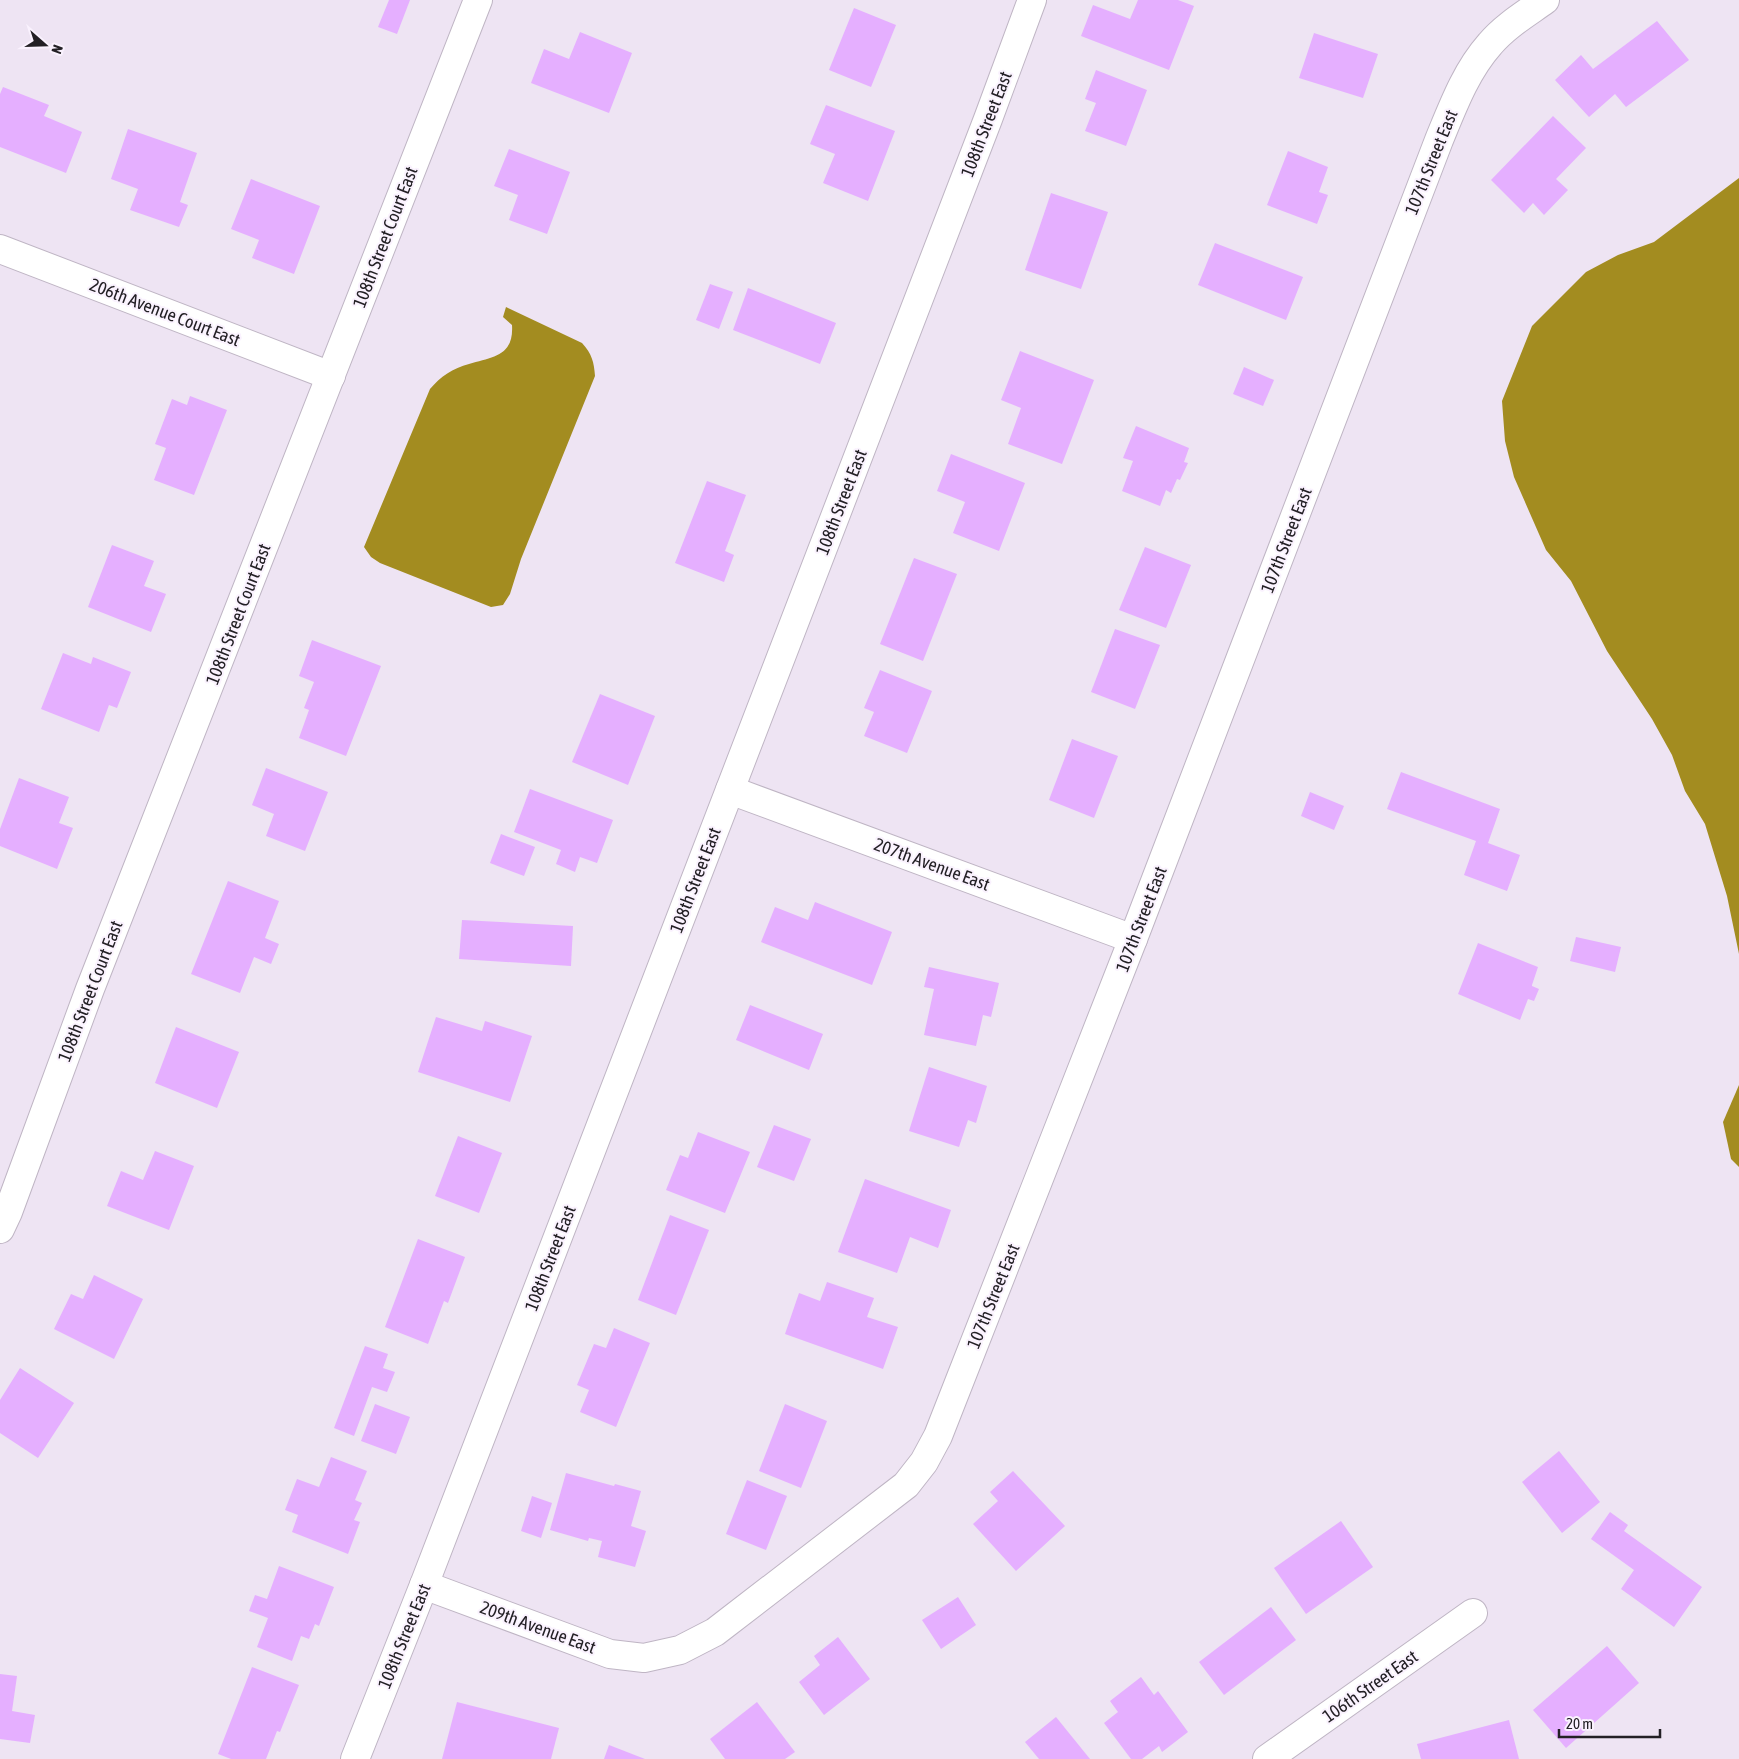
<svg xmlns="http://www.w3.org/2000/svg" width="1739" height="1759" font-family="'Asap Condensed',sans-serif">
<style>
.water{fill:#a38c20}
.building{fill:#e5afff}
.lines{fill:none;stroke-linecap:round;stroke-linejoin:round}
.minor-casing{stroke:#bfb5c4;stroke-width:30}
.minor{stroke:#fff;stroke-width:28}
.labels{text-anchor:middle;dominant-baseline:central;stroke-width:4;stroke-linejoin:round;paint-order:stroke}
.street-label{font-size:18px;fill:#232025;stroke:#faf2fe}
</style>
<rect width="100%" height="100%" fill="#eee4f3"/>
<!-- water -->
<g class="water">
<path d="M1739 178V954L1727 896 1705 824 1685 791 1672 755 1652 719 1607 651 1571 581 1546 550 1514 477 1505 441 1502 401 1532 326 1586 272 1618 255 1654 242Z"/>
<path d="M506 307 582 343C592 354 594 362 595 376L521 559 510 594 503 605 491 607 380 563 371 557 364 547 430 389C440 377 453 368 469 364 493 357 514 356 512 325L503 317Z"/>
<path d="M1739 1085V1167L1731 1159 1723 1122Z"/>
</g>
<!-- building -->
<g class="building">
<path d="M389 0H410L397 34 378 27Z"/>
<path d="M1138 0H1178L1194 6 1169 70 1081 36 1093 5 1130 19Z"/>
<path d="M854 8 896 25 871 87 829 70Z"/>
<path d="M1657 21 1689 60 1626 107 1615 94 1589 117 1555 80 1581 55 1593 69Z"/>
<path d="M580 32 632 53 609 113 531 83 544 49 569 59Z"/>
<path d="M1314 33 1378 54 1363 98 1299 78Z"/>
<path d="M1096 70 1147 90 1126 146 1085 131 1096 103 1085 99Z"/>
<path d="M3 87 49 105 44 116 82 132 66 173 0 147V94Z"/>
<path d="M826 105 895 131 868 201 823 183 835 154 810 144Z"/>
<path d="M1553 116 1586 148 1556 179 1568 190 1544 215 1533 203 1524 213 1491 180Z"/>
<path d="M128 129 197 153 180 202 188 205 179 227 130 210 138 189 111 179Z"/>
<path d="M509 149 570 172 547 234 509 220 518 195 494 186Z"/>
<path d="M1288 151 1328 167 1319 192 1328 195 1317 224 1267 205Z"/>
<path d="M251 179 320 206 294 274 252 258 259 240 231 229Z"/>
<path d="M1051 193 1108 212 1081 289 1025 270Z"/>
<path d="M1215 243 1303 277 1286 320 1198 285Z"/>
<path d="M710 284 733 292 719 329 696 320Z"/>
<path d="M748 288 836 323 820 364 733 330Z"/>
<path d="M1020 351 1094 380 1062 464 1008 444 1021 408 1001 400Z"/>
<path d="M1244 367 1274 380 1263 406 1233 394Z"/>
<path d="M190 396 227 410 194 495 154 480 166 448 155 444 172 399 187 405Z"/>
<path d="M1136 426 1189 448 1184 462 1188 463 1180 480 1177 479 1171 493 1166 490 1160 506 1122 491 1133 461 1123 458Z"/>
<path d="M951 454 1025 483 999 551 953 533 965 502 937 491Z"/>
<path d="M707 481 746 495 725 551 734 555 724 582 675 563Z"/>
<path d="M112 545 154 561 144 586 166 594 151 632 88 607Z"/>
<path d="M1145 547 1191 565 1166 628 1119 610Z"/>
<path d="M914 558 957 574 923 661 880 644Z"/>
<path d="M1115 629 1160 645 1135 709 1091 692Z"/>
<path d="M312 640 381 666 346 756 299 738 309 710 304 708 314 682 299 676Z"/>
<path d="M63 653 91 664 93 657 131 672 117 708 109 705 99 732 41 709Z"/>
<path d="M880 670 932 691 907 753 864 736 874 712 864 708Z"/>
<path d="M600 694 655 716 628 785 572 762Z"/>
<path d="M1072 739 1118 756 1094 818 1049 800Z"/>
<path d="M266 768 328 792 305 851 266 836 274 814 252 805Z"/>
<path d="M1401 772 1500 809 1488 843 1520 855 1507 891 1464 875 1476 841 1387 809Z"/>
<path d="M19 778 69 797 59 823 73 828 57 869 0 846V829Z"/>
<path d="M530 789 613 820 597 863 580 857 575 872 556 864 561 850 514 832Z"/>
<path d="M1310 792 1344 806 1334 830 1301 816Z"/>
<path d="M501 834 535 847 524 876 490 863Z"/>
<path d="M228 881 279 901 265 938 279 944 271 964 254 957 240 993 191 974Z"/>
<path d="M815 902 892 932 872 985 761 942 775 907 808 920Z"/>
<path d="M462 920 573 926 571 966 459 959Z"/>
<path d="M1576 937 1621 947 1615 972 1570 961Z"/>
<path d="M1478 943 1538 967 1532 985V986L1539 989 1534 1001 1528 999 1520 1020 1458 994Z"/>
<path d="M929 967 999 983 991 1017 983 1015 976 1046 924 1035 934 989 924 987Z"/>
<path d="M750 1005 823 1034 809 1070 736 1040Z"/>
<path d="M436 1017 482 1031 485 1021 532 1036 510 1102 418 1072Z"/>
<path d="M176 1027 239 1052 217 1108 155 1083Z"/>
<path d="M929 1067 987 1086 976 1123 968 1120 959 1147 909 1131Z"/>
<path d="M774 1125 811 1139 794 1181 757 1167Z"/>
<path d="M698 1132 750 1152 725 1213 666 1190 680 1155 688 1158Z"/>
<path d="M458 1136 502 1153 479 1213 435 1196Z"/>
<path d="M155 1151 194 1166 169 1230 107 1206 121 1171 143 1180Z"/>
<path d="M865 1179 951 1210 938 1248 910 1237 897 1273 838 1252Z"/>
<path d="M670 1215 709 1230 676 1315 638 1300Z"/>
<path d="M418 1239 465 1257 448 1303 444 1301 428 1344 385 1327Z"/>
<path d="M94 1275 143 1299 114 1359 54 1329 71 1294 83 1299Z"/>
<path d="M827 1282 874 1298 867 1317 898 1327 883 1369 785 1334 799 1293 820 1301Z"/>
<path d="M614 1328 650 1343 616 1427 580 1412 589 1390 577 1385 594 1344 606 1348Z"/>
<path d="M365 1346 388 1354 383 1368 395 1372 387 1392 372 1387 354 1436 334 1428Z"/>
<path d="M20 1368 74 1403 38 1458 0 1433V1400Z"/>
<path d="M375 1404 410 1417 396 1454 361 1441Z"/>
<path d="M785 1404 827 1421 801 1488 759 1471Z"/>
<path d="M1559 1451 1600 1502 1562 1533 1522 1482Z"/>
<path d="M331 1457 367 1471 355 1500 362 1503 354 1520 360 1522 348 1554 292 1532 298 1515 285 1510 297 1479 319 1487Z"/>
<path d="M1013 1471 1065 1526 1016 1571 973 1524 998 1501 990 1492Z"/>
<path d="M566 1473 614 1486 615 1484 641 1491 631 1526 646 1531 635 1567 598 1557 602 1541 589 1538 588 1541 550 1530Z"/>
<path d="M747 1480 787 1496 766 1550 726 1534Z"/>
<path d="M532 1496 552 1503 541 1538 521 1531Z"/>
<path d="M1610 1512 1628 1525 1624 1531 1702 1587 1674 1627 1621 1589 1634 1570 1591 1539Z"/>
<path d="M1341 1521 1373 1567 1306 1614 1274 1568Z"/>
<path d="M279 1566 334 1587 319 1626 315 1624 309 1639 301 1636 292 1661 257 1647 268 1618 249 1611 255 1595 267 1599Z"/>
<path d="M958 1597 976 1625 941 1649 922 1620Z"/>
<path d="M1271 1607 1296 1640 1224 1695 1199 1662Z"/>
<path d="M838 1637 870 1679 824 1715 799 1682 820 1665 814 1656Z"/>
<path d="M1607 1646 1639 1683 1566 1748 1533 1710Z"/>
<path d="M252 1667 299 1685 280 1732 277 1731 266 1759H231L218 1754Z"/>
<path d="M0 1674 17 1676 12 1711 35 1715 30 1743 0 1739Z"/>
<path d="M1141 1677 1154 1695 1158 1691 1188 1732 1162 1752 1159 1746 1142 1759H1131L1104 1723 1118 1712 1110 1701Z"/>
<path d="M457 1702 559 1728 551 1759H442Z"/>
<path d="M757 1702 795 1752 785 1759H725L710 1739Z"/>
<path d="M1056 1717 1090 1759H1039L1025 1742Z"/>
<path d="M1509 1720 1519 1759H1421L1417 1744Z"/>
<path d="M609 1745 645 1759H604Z"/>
</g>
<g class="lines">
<!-- minor casing -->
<g class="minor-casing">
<g id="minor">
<path d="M0 249 331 376"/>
<path d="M730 790 1133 939"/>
<path d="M0 1229 8 1212 90 989 478 0"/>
<path d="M424 1585 610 1654 644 1658 680 1650 715 1632 906 1485 924 1462 938 1436 1133 939 1439 140C1453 106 1466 71 1490 44 1505 26 1527 13 1545 0"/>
<path d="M355 1759 424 1585 988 119 1032 0"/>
<path d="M1267 1759 1473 1613"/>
</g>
</g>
<!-- minor -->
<use href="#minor" class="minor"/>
</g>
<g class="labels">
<!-- street labels -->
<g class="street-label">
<text transform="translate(986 124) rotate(-69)">108th Street East</text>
<text transform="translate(1431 162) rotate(-68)">107th Street East</text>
<text transform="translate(385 237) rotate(-69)">108th Street Court East</text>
<text transform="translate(165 312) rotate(21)">206th Avenue Court East</text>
<text transform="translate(841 502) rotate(-69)">108th Street East</text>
<text transform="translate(1286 540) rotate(-69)">107th Street East</text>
<text transform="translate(238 614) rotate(-69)">108th Street Court East</text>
<text transform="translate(932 864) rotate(20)">207th Avenue East</text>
<text transform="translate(695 880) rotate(-69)">108th Street East</text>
<text transform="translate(1141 919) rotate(-69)">107th Street East</text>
<text transform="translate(90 991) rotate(-69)">108th Street Court East</text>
<text transform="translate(550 1258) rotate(-69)">108th Street East</text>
<text transform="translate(993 1296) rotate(-68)">107th Street East</text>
<text transform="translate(538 1627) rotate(20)">209th Avenue East</text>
<text transform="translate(404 1636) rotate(-68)">108th Street East</text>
<text transform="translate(1370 1686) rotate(-35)">106th Street East</text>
</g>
</g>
<!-- north arrow -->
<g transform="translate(45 45) rotate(110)" stroke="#faf2fe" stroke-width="4" paint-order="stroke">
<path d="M0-4L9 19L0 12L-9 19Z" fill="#232025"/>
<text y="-8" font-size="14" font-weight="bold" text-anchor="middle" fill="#232025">N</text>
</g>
<!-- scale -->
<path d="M1559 1729v8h101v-8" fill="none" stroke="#232025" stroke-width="2.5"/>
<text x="1566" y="1729" font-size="15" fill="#232025" stroke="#faf2fe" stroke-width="4" paint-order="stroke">20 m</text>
</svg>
